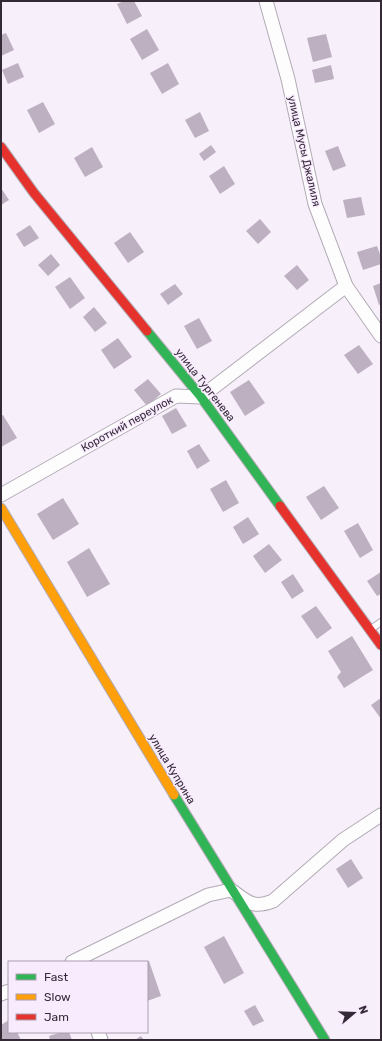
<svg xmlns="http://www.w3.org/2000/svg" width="382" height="1041" font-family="Rubik,sans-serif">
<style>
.building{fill:#bdb0c1}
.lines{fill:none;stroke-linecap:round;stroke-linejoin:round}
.lane-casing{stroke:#b2abb5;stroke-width:8}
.street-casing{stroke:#b2abb5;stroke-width:15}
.fast-casing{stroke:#b2abb5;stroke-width:11}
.slow-casing{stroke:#b2abb5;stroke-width:11}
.jam-casing{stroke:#b2abb5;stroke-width:11}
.lane{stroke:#fefdfe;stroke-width:6}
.street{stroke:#fefdfe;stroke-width:13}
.fast{stroke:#30b455;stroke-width:9}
.slow{stroke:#ff9f0a;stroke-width:9}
.jam{stroke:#e5322d;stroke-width:9}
.labels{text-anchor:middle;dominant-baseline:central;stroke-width:3;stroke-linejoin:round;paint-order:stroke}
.street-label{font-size:11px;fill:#332a36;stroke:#f9ebfe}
</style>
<rect width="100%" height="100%" fill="#f7effa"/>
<!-- building -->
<g class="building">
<path d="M124 1H134L142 16 127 24 117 4Z"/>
<path d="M147 29 159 50 142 60 130 39Z"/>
<path d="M6 33 14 50 1 56V35Z"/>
<path d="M326 34 332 57 313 62 307 38Z"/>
<path d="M18 63 24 77 8 84 2 70Z"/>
<path d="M168 63 179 84 162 94 150 73Z"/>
<path d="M331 65 334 79 315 83 312 70Z"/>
<path d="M43 102 55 124 39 133 27 110Z"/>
<path d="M200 112 209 131 195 138 185 120Z"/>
<path d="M211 145 216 152 204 161 199 154Z"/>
<path d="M338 146 346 166 333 171 325 151Z"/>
<path d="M92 147 103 167 85 177 74 158Z"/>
<path d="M224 166 235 184 220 194 209 176Z"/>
<path d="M1 188 9 200 1 205Z"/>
<path d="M361 197 365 215 347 218 343 200Z"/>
<path d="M260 219 271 232 258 244 246 231Z"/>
<path d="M30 225 39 238 24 247 16 234Z"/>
<path d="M130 232 144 252 128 263 114 243Z"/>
<path d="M377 246 381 257V264L363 270 357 252Z"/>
<path d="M51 254 60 265 48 276 38 265Z"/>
<path d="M297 265 309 280 297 290 284 276Z"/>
<path d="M70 277 85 298 70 309 55 287Z"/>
<path d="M381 283V304L379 305 373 286Z"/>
<path d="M175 284 183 294 168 305 160 294Z"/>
<path d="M94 307 107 323 95 332 83 317Z"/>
<path d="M199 318 212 341 197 349 184 326Z"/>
<path d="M118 338 132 357 114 369 101 350Z"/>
<path d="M359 345 373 364 358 374 344 355Z"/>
<path d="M148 379 161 394 147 406 134 390Z"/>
<path d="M249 380 265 403 245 416 230 392Z"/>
<path d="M176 408 187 426 172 434 162 416Z"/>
<path d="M3 415 17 438 1 447V416Z"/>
<path d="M199 444 210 461 197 469 187 451Z"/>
<path d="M226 480 239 503 223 512 210 489Z"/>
<path d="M324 486 339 508 321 520 306 497Z"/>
<path d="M63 498 79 524 53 540 37 514Z"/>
<path d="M248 517 259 534 243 544 233 527Z"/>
<path d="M358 523 373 550 360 558 344 531Z"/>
<path d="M269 544 282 560 265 573 253 556Z"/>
<path d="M89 548 110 584 87 597 67 562Z"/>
<path d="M381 572V594L377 596 367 581Z"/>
<path d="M293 574 304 591 292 599 281 582Z"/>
<path d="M316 606 332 628 317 639 301 616Z"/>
<path d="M352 636 373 670 344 688 337 677 341 672 328 651Z"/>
<path d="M381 698V719L371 705Z"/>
<path d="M351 859 363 878 348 888 336 869Z"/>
<path d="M224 936 244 973 224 984 204 947Z"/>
<path d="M149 961 161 996 147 1001V962Z"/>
<path d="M255 1005 264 1021 253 1026 244 1011Z"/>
<path d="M9 1020V1032H17L21 1040H1V1025Z"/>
<path d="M62 1032H69L72 1040H50L49 1036Z"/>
<path d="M141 1036 144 1040H135Z"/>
</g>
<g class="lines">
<!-- lane casing -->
<g class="lane-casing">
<path id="lane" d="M371 629 381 622"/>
</g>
<!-- street casing -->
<g class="street-casing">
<g id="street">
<path d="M266 1 288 79 315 204 346 286 381 336"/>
<path d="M1 495 176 396 201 397 346 286"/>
<path d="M72 962 208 895 231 890C248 902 252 909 273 901L343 840 381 815"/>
<path d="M1 994 9 991"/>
<path d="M98 1032 101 1040"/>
</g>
</g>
<!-- fast casing -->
<g class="fast-casing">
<g id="fast">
<path d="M147 331 201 397 280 506"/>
<path d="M174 795 325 1040"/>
</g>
</g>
<!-- slow casing -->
<g class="slow-casing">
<path id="slow" d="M1 508 174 795"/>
</g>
<!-- jam casing -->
<g class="jam-casing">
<g id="jam">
<path d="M1 147 34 193 147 331"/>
<path d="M280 506 381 645"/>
</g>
</g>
<!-- lane -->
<use href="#lane" class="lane"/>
<!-- street -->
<use href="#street" class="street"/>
<!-- fast -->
<use href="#fast" class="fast"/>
<!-- slow -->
<use href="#slow" class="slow"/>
<!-- jam -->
<use href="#jam" class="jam"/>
</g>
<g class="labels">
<!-- street labels -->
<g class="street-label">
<text transform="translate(304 151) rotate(77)">улица Мусы Джалиля</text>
<text transform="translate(205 385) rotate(52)">улица Тургенева</text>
<text transform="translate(127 424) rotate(-29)">Короткий переулок</text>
<text transform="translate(172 769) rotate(59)">улица Куприна</text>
</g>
</g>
<!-- border -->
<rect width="382" height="1041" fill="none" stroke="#332a36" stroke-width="4"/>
<!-- legend -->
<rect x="8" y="961" width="140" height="72" fill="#f9ebfe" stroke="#aa9eae"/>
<rect x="16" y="974" width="20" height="6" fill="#30b455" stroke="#aa9eae"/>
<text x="44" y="981" font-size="12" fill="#332a36">Fast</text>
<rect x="16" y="994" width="20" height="6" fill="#ff9f0a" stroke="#aa9eae"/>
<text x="44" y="1001" font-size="12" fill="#332a36">Slow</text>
<rect x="16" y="1014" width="20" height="6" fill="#e5322d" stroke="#aa9eae"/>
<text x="44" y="1021" font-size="12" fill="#332a36">Jam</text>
<!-- north arrow -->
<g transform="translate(354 1013) rotate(71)" stroke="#f9ebfe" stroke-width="3" paint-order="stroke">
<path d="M0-3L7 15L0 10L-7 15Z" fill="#332a36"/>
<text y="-6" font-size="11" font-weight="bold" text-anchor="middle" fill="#332a36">N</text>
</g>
</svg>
